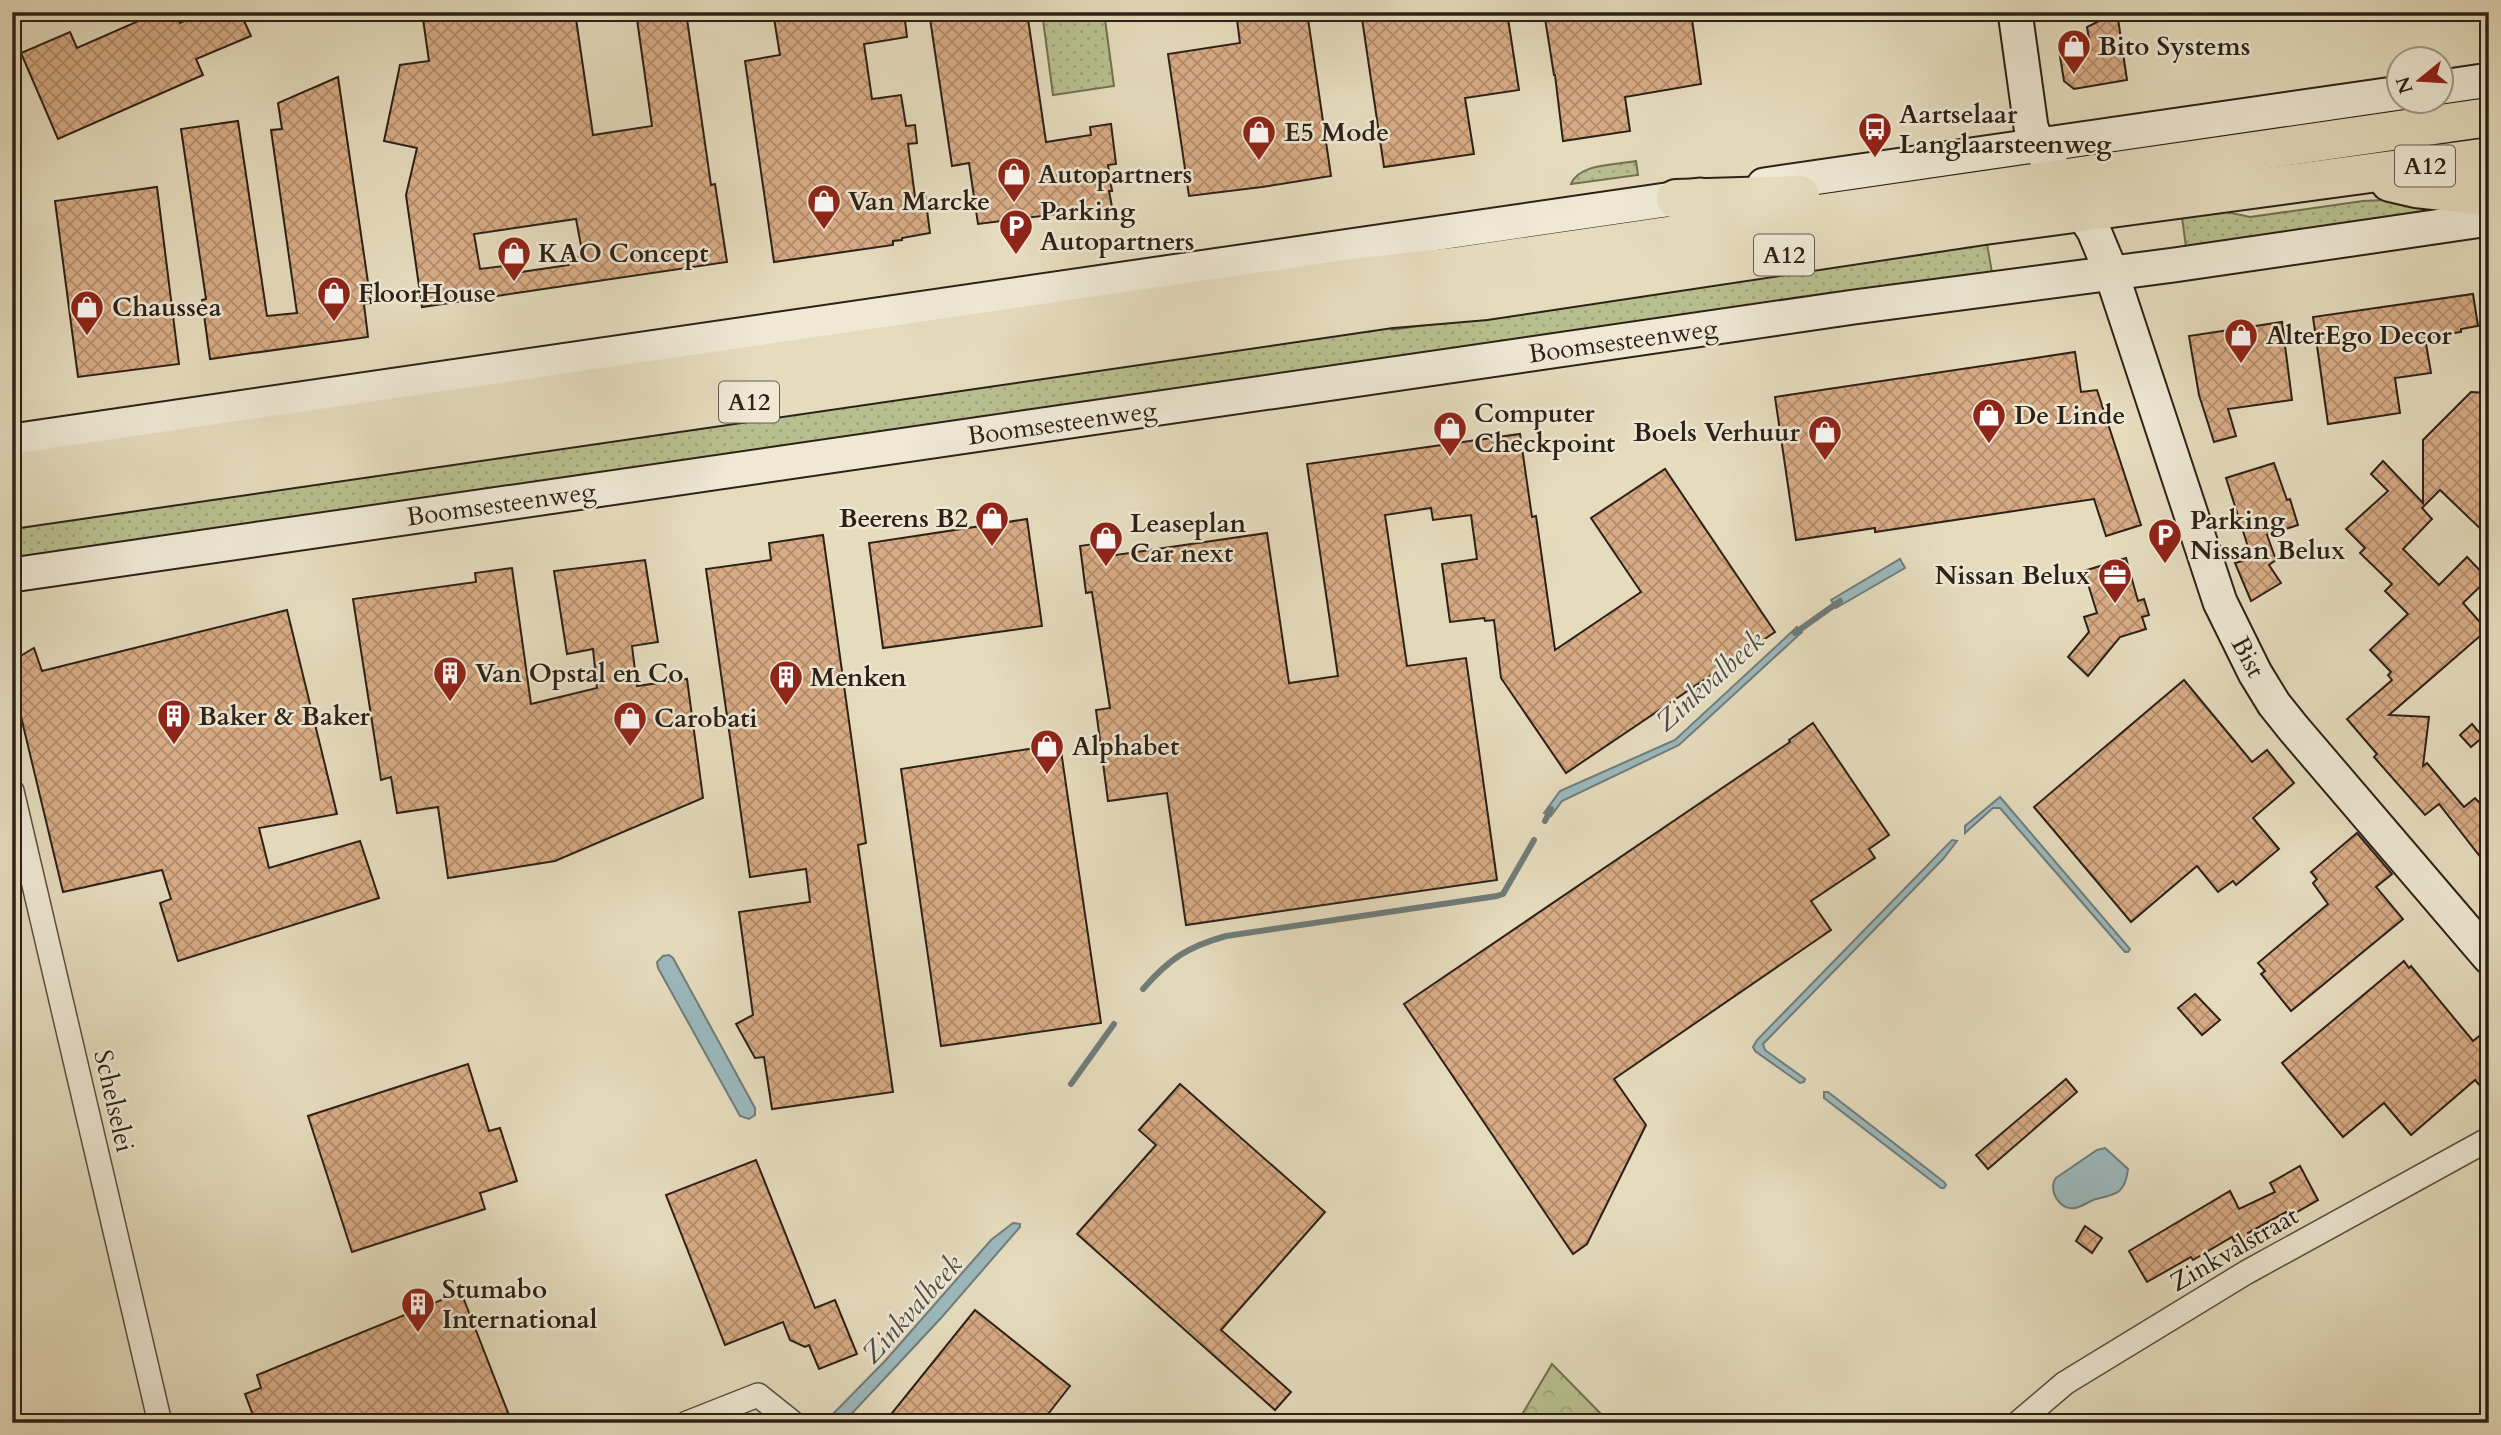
<svg xmlns="http://www.w3.org/2000/svg" width="2501" height="1435" font-family="Cardo,serif">
<style>
.grass{fill:url(#grass-dots);stroke:#727052;stroke-width:2}
.forest{fill:url(#forest-crowns);stroke:#727052;stroke-width:2}
.water{fill:#9bb8bc;stroke:#6f7c7a;stroke-width:2}
.lines{fill:none;stroke-linecap:round;stroke-linejoin:round}
.stream{stroke:#6f7c7a;stroke-width:6}
.building{fill:url(#building-cross-hatch);stroke:#2d2117;stroke-width:2;fill-rule:evenodd}
.street-casing{stroke:#5b5040;stroke-width:26}
.secondary-casing{stroke:#2d2117;stroke-width:37}
.highway-casing{stroke:#2d2117;stroke-width:42}
.street{stroke:#eee8d4;stroke-width:23}
.secondary{stroke:#eee8d4;stroke-width:33}
.highway{stroke:#e5dbbd;stroke-width:38}
.labels{text-anchor:middle;dominant-baseline:central;stroke-width:5;stroke-linejoin:round;paint-order:stroke}
.shield{fill:#eee8d4;stroke:#675d50;stroke-width:2}
.shield-label{font-size:24px;font-weight:bold;fill:#2d2117}
.poi-label{font-size:26px;font-weight:bold;fill:#2d2117;stroke:#eee8d4;text-anchor:start}
.street-label{font-size:26px;fill:#2d2117;stroke:#eee8d4}
.water-label{font-size:28px;font-style:italic;fill:#4e4e49;stroke:#eee8d4}
</style>
<defs>
<pattern id="grass-dots" width="8" height="8" patternUnits="userSpaceOnUse" patternTransform="scale(1.75)"><rect width="8" height="8" fill="#b8bf8e"/><path d="M2 2h.1M6 6h.1" fill="none" stroke="#9ea47a" stroke-width="1.8" stroke-linecap="round"/></pattern>
<pattern id="forest-crowns" width="20" height="18" patternUnits="userSpaceOnUse" patternTransform="scale(1.75)"><rect width="20" height="18" fill="#b8bf8e"/><path d="M2 6a3 3 0 1 1 6 0M12 15a3 3 0 1 1 6 0" fill="none" stroke="#9ea47a"/></pattern>
<pattern id="building-cross-hatch" width="8" height="8" patternUnits="userSpaceOnUse" patternTransform="scale(1.75)"><rect width="8" height="8" fill="#d8ab85"/><path d="M0 0l8 8M0 8l8-8" fill="none" stroke="#b08b6c"/></pattern>
</defs>
<rect width="100%" height="100%" fill="#e5dbbd"/>
<filter id="stains"><feTurbulence type="fractalNoise" baseFrequency=".00286" numOctaves="4"/><feColorMatrix values="0 0 0 0 .2 0 0 0 0 .09 0 0 0 0 .02 0 0 0 .5 -.17"/></filter>
<radialGradient id="worn" r=".72"><stop offset=".6" stop-color="#630" stop-opacity="0"/><stop offset="1" stop-color="#630" stop-opacity=".3"/></radialGradient>
<!-- grass -->
<g class="grass">
<path d="M1042 12H1104L1114 86 1053 95Z"/>
<path d="M1636 161 1638 175 1571 184C1579 163 1616 165 1636 161Z"/>
<path d="M2405 199 2468 207 2186 247 2182 217 2222 211 2250 217 2363 201Z"/>
<path d="M1987 244 1993 278 12 564V525L1387 319 1392 330 1647 293 1658 289Z"/>
</g>
<!-- forest -->
<path class="forest" d="M1552 1364 1610 1423H1517Z"/>
<!-- water -->
<g class="water">
<path d="M1900 559 1905 568 1836 608 1831 600Z"/>
<path d="M1797 627 1802 632 1679 745 1562 801 1551 816 1544 813 1560 791 1675 740Z"/>
<path d="M2000 797 2130 949 2128 952H2125L2000 808H1993L1965 833V826Z"/>
<path d="M1952 840 1957 841 1943 859 1763 1044 1765 1050 1805 1079 1804 1082 1800 1083 1755 1051 1753 1047 1757 1040Z"/>
<path d="M669 955 673 958 755 1108V1115L749 1119 740 1116 658 968 657 962 663 956Z"/>
<path d="M1824 1092H1828L1944 1182 1946 1185 1944 1188H1941L1824 1098Z"/>
<path d="M2105 1148 2128 1169C2125 1195 2115 1194 2096 1199 2089 1201 2082 1207 2075 1208 2060 1211 2047 1190 2056 1178L2097 1150Z"/>
<path d="M1013 1223 1020 1224V1227L941 1318 843 1423H824L885 1361 991 1240Z"/>
</g>
<g class="lines">
<!-- stream -->
<g class="stream">
<path d="M1795 633 1840 601"/>
<path d="M1545 821 1551 809"/>
<path d="M1143 989C1169 959 1187 947 1226 936L1497 896 1503 894 1534 840"/>
<path d="M1071 1084 1114 1024"/>
</g>
</g>
<!-- building -->
<g class="building">
<path d="M159 12H175L180 23 204 12H240L251 36 196 59 203 75 58 139 21 53 70 32 77 48Z"/>
<path d="M422 12H575L593 135 652 126 636 12H686L711 185 715 184 727 262 422 307 406 195 417 148 384 141 400 65 429 61ZM576 219 583 256 568 258 569 265 521 272 520 264 480 269 474 234Z"/>
<path d="M773 12H904L907 37 864 44 872 99 901 95 906 126 915 125 917 143 908 144 915 197 925 195 930 233 902 238V240L893 241V245L774 262 745 61 780 55Z"/>
<path d="M929 12H1027L1046 142 1091 135 1090 127 1111 124 1116 164 1108 165 1112 191H1109L1112 207 978 224 969 163 952 166Z"/>
<path d="M1236 12H1307L1331 176 1262 187 1189 196 1168 54 1240 43Z"/>
<path d="M1361 12H1507L1519 90 1465 98 1474 154 1384 167Z"/>
<path d="M1544 12H1691L1701 84 1625 97 1630 131 1563 141 1555 75H1554Z"/>
<path d="M2117 12 2127 80 2074 89 2064 81 2058 44 2089 39 2087 27Z"/>
<path d="M338 77 371 303 364 304 368 337 210 359 202 300 206 299 181 129 238 121 267 316 297 313 271 130 282 129 278 103Z"/>
<path d="M157 187 179 364 78 377 55 201Z"/>
<path d="M2473 294 2478 326 2461 329V332L2425 338 2431 373 2395 378 2400 413 2328 424 2313 317Z"/>
<path d="M2282 322 2292 400 2228 409 2236 436 2214 442 2199 395 2189 336Z"/>
<path d="M2075 352 2081 392 2097 390 2141 525 2106 536 2094 499 1875 532V528L1796 540 1775 397Z"/>
<path d="M2471 392 2489 393V537L2440 490 2422 508 2432 519 2403 549 2439 585 2467 557 2488 579 2463 603 2487 630 2389 715 2429 717 2423 766 2427 763 2464 807 2475 798 2489 813V868L2439 804 2425 815 2374 757 2377 754 2347 719 2392 680 2388 675 2391 672 2370 650 2408 614 2385 591 2392 584 2360 553 2365 548 2346 529 2388 491 2371 474 2383 461 2423 503V440Z"/>
<path d="M1520 434 1532 517 1536 516 1555 650 1641 592 1591 518 1665 469 1775 632 1566 773 1501 678 1494 620 1485 621 1484 618 1450 622 1442 564 1477 559 1471 515 1433 520 1431 508 1385 515 1407 666 1466 658 1497 880 1186 925 1167 793 1108 801 1096 710 1110 708 1092 592 1086 593 1080 546 1100 543 1116 555 1267 533 1289 683 1338 676 1307 464Z"/>
<path d="M2274 463 2287 500 2290 499 2298 525 2267 535 2276 560 2269 565 2281 583 2251 601 2235 563 2246 560 2243 552 2249 550 2226 478Z"/>
<path d="M1027 519 1042 626 883 648 869 543Z"/>
<path d="M823 535 866 843 858 845 893 1092 772 1109 764 1057 755 1058 736 1024 753 1015 739 912 810 902 806 869 750 877 706 569 771 560 769 543Z"/>
<path d="M2126 558 2138 601 2144 599 2149 615 2142 617 2146 629 2120 637 2088 676 2068 657 2089 632 2084 617 2097 613 2084 571Z"/>
<path d="M645 560 658 642 632 646 637 686 687 679 703 798 555 861 448 878 438 807 397 813 391 777 381 780 353 599 476 582 475 573 512 568 531 704 597 688 593 649 567 654 554 571Z"/>
<path d="M287 610 337 814 259 828 269 868 360 841 379 898 178 961 160 903 171 899 162 870 63 892 12 679V661L34 648 42 671Z"/>
<path d="M2184 680 2252 762 2267 750 2294 783 2253 818 2279 849 2236 885 2233 881 2218 892 2197 866 2131 922 2034 807Z"/>
<path d="M1813 723 1889 835 1869 849 1875 858 1811 901 1831 930 1614 1079 1646 1125 1587 1244 1573 1254 1404 1004 1790 742 1789 740Z"/>
<path d="M2472 724 2483 737 2471 747 2460 735Z"/>
<path d="M1060 744 1101 1023 941 1046 901 769Z"/>
<path d="M2357 833 2392 874 2376 887 2403 919 2291 1011 2261 974 2265 971 2258 963 2328 904 2313 883 2317 879 2311 872Z"/>
<path d="M2404 961 2409 968 2411 966 2473 1041 2489 1028V1096L2475 1080 2411 1135 2384 1103 2343 1137 2282 1063Z"/>
<path d="M2195 994 2220 1020 2202 1035 2178 1008Z"/>
<path d="M468 1064 489 1131 500 1128 517 1181 480 1193 485 1209 352 1252 308 1116Z"/>
<path d="M2066 1079 2077 1092 1988 1169 1976 1155Z"/>
<path d="M1180 1084 1325 1212 1221 1330 1291 1392 1275 1410 1077 1234 1156 1145 1139 1130Z"/>
<path d="M756 1160 815 1308 835 1300 857 1354 819 1369 809 1345 805 1347 790 1340 783 1322 725 1345 666 1195Z"/>
<path d="M2300 1166 2318 1200 2288 1217 2286 1212 2248 1233 2250 1237 2236 1245 2232 1237 2193 1260 2191 1257 2147 1282 2129 1251 2230 1191 2239 1209 2275 1192 2270 1183Z"/>
<path d="M2085 1226 2102 1238 2092 1253 2076 1241Z"/>
<path d="M461 1292 512 1423H256L245 1394 261 1388 257 1375Z"/>
<path d="M975 1310 1070 1386 1041 1423H884Z"/>
</g>
<g class="lines">
<!-- street casing -->
<g class="street-casing">
<g id="street">
<path d="M12 791 160 1423"/>
<path d="M687 1423 758 1395 793 1423"/>
<path d="M2018 1423 2065 1383 2247 1272 2489 1139"/>
</g>
</g>
<!-- secondary casing -->
<g class="secondary-casing">
<g id="secondary">
<path d="M2015 12 2031 127 2038 145 2094 231 2111 272 2220 602 2255 673 2274 704 2294 729 2489 957"/>
<path d="M2442 87 2489 80"/>
<path d="M1764 185 2400 93"/>
<path d="M12 441 1700 195"/>
<path d="M12 575 1854 307 2174 265 2489 219"/>
</g>
</g>
<!-- highway casing -->
<g class="highway-casing">
<g id="highway">
<path d="M2390 182 2416 188 2489 196"/>
<path d="M1676 199 1800 195"/>
<path d="M12 473 1360 277 1454 267 2489 117"/>
<path d="M12 509 1392 308 1486 300 1984 225 2489 157"/>
</g>
</g>
<!-- street -->
<use href="#street" class="street"/>
<!-- secondary -->
<use href="#secondary" class="secondary"/>
<!-- highway -->
<use href="#highway" class="highway"/>
</g>
<!-- icons -->
<defs>
<g id="shop-pin" transform="scale(1.75)"><path d="M0 17L-7.5 6A9.5 9.5 0 1 1 7.5 6Z" fill="#8f2418" stroke="#eee8d4"/><path d="M-5-2.5h2.3a2.7 3.5 0 0 1 5.4 0H5L5.5 6h-11ZM-1.5-2.5h3a1.5 2.3 0 0 0-3 0Z" fill="#fff"/></g>
<g id="bus-pin" transform="scale(1.75)"><path d="M0 17L-7.5 6A9.5 9.5 0 1 1 7.5 6Z" fill="#8f2418" stroke="#eee8d4"/><path d="M-5-6H5V4H4V6H2V4H-2V6H-4V4H-5ZM-3.5-4V0h7V-4ZM-3.5 1.2v1.5H-2V1.2ZM2 1.2v1.5H3.5V1.2Z" fill="#fff"/></g>
<g id="parking-pin" transform="scale(1.75)"><path d="M0 17L-7.5 6A9.5 9.5 0 1 1 7.5 6Z" fill="#8f2418" stroke="#eee8d4"/><path d="M-3.5-5.5H1a3.5 3.5 0 0 1 0 7H-1V5.5H-3.5ZM-1-3.4V-.6H.8a1.4 1.4 0 0 0 0-2.8Z" fill="#fff"/></g>
<g id="office-pin" transform="scale(1.75)"><path d="M0 17L-7.5 6A9.5 9.5 0 1 1 7.5 6Z" fill="#8f2418" stroke="#eee8d4"/><path d="M-6-3h4V-5.5h4V-3h4V5H-6ZM-1-4.5V-3h2v-1.5ZM-6 0V1H6V0Z" fill="#fff"/></g>
<g id="building-pin" transform="scale(1.75)"><path d="M0 17L-7.5 6A9.5 9.5 0 1 1 7.5 6Z" fill="#8f2418" stroke="#eee8d4"/><path d="M-4-6H4V6H1V3H-1V6H-4ZM-2.5-4.3h1.7v1.8h-1.7ZM.8-4.3h1.7v1.8H.8ZM-2.5-1h1.7V.8h-1.7ZM.8-1h1.7V.8H.8Z" fill="#fff"/></g>
</defs>
<g fill-rule="evenodd">
<use href="#shop-pin" x="2074" y="46"/>
<use href="#bus-pin" x="1875" y="129"/>
<use href="#shop-pin" x="1259" y="132"/>
<use href="#shop-pin" x="1014" y="174"/>
<use href="#shop-pin" x="824" y="201"/>
<use href="#parking-pin" x="1016" y="226"/>
<use href="#shop-pin" x="514" y="253"/>
<use href="#shop-pin" x="334" y="293"/>
<use href="#shop-pin" x="87" y="307"/>
<use href="#shop-pin" x="2241" y="335"/>
<use href="#shop-pin" x="1989" y="415"/>
<use href="#shop-pin" x="1450" y="428"/>
<use href="#shop-pin" x="1825" y="432"/>
<use href="#shop-pin" x="992" y="518"/>
<use href="#parking-pin" x="2165" y="535"/>
<use href="#shop-pin" x="1106" y="538"/>
<use href="#office-pin" x="2115" y="575"/>
<use href="#building-pin" x="450" y="673"/>
<use href="#building-pin" x="786" y="677"/>
<use href="#building-pin" x="174" y="716"/>
<use href="#shop-pin" x="630" y="718"/>
<use href="#shop-pin" x="1047" y="746"/>
<use href="#building-pin" x="418" y="1304"/>
</g>
<g class="labels">
<!-- shield labels -->
<g class="shield">
<rect x="2395" y="145.5" width="60" height="41" rx="5"/>
<rect x="1754" y="234.5" width="60" height="41" rx="5"/>
<rect x="719" y="381.5" width="60" height="41" rx="5"/>
</g>
<g class="shield-label">
<text x="2425" y="166">A12</text>
<text x="1784" y="255">A12</text>
<text x="749" y="402">A12</text>
</g>
<!-- poi labels -->
<g class="poi-label">
<text x="2098" y="46">Bito Systems</text>
<text x="1899" y="114">Aartselaar<tspan x="1899" dy="30">Langlaarsteenweg</tspan></text>
<text x="1284" y="132">E5 Mode</text>
<text x="1038" y="174">Autopartners</text>
<text x="848" y="201">Van Marcke</text>
<text x="1040" y="211">Parking<tspan x="1040" dy="30">Autopartners</tspan></text>
<text x="538" y="253">KAO Concept</text>
<text x="358" y="293">FloorHouse</text>
<text x="112" y="307">Chaussea</text>
<text x="2266" y="335">AlterEgo Decor</text>
<text x="1474" y="413">Computer<tspan x="1474" dy="30">Checkpoint</tspan></text>
<text x="2014" y="415">De Linde</text>
<text x="1800" y="432" text-anchor="end">Boels Verhuur</text>
<text x="968" y="518" text-anchor="end">Beerens B2</text>
<text x="2190" y="520">Parking<tspan x="2190" dy="30">Nissan Belux</tspan></text>
<text x="1130" y="523">Leaseplan<tspan x="1130" dy="30">Car next</tspan></text>
<text x="2090" y="575" text-anchor="end">Nissan Belux</text>
<text x="475" y="673">Van Opstal en Co</text>
<text x="810" y="677">Menken</text>
<text x="198" y="716">Baker &amp; Baker</text>
<text x="654" y="718">Carobati</text>
<text x="1072" y="746">Alphabet</text>
<text x="442" y="1289">Stumabo<tspan x="442" dy="30">International</tspan></text>
</g>
<!-- street labels -->
<g class="street-label">
<text transform="translate(1623 341) rotate(-8)">Boomsesteenweg</text>
<text transform="translate(1062 423) rotate(-8)">Boomsesteenweg</text>
<text transform="translate(501 504) rotate(-8)">Boomsesteenweg</text>
<text transform="translate(2248 657) rotate(62)">Bist</text>
<text transform="translate(114 1101) rotate(77)">Schelselei</text>
<text transform="translate(2234 1249) rotate(-30)">Zinkvalstraat</text>
</g>
<!-- water labels -->
<g class="water-label">
<text transform="translate(1710 681) rotate(-42)">Zinkvalbeek</text>
<text transform="translate(912 1309) rotate(-48)">Zinkvalbeek</text>
</g>
</g>
<!-- margin -->
<rect width="2501" height="1435" fill="none" stroke="#e5dbbd" stroke-width="42"/>
<rect x="14" y="14" width="2473" height="1407" fill="none" stroke="#2d2117" stroke-width="3.5"/>
<rect x="21" y="21" width="2459" height="1393" fill="none" stroke="#2d2117" stroke-width="2"/>
<!-- north arrow -->
<g transform="translate(2420 80) rotate(252)"><circle r="33" fill="#eee8d4" stroke="#a19888" stroke-width="2"/>
<path d="M0-5L12 26L0 18L-12 26Z" fill="#8f2418"/>
<text y="-10" font-size="19" font-weight="bold" text-anchor="middle" fill="#2d2117">N</text>
</g>
<rect width="100%" height="100%" filter="url(#stains)"/>
<rect width="100%" height="100%" fill="url(#worn)"/>
</svg>
